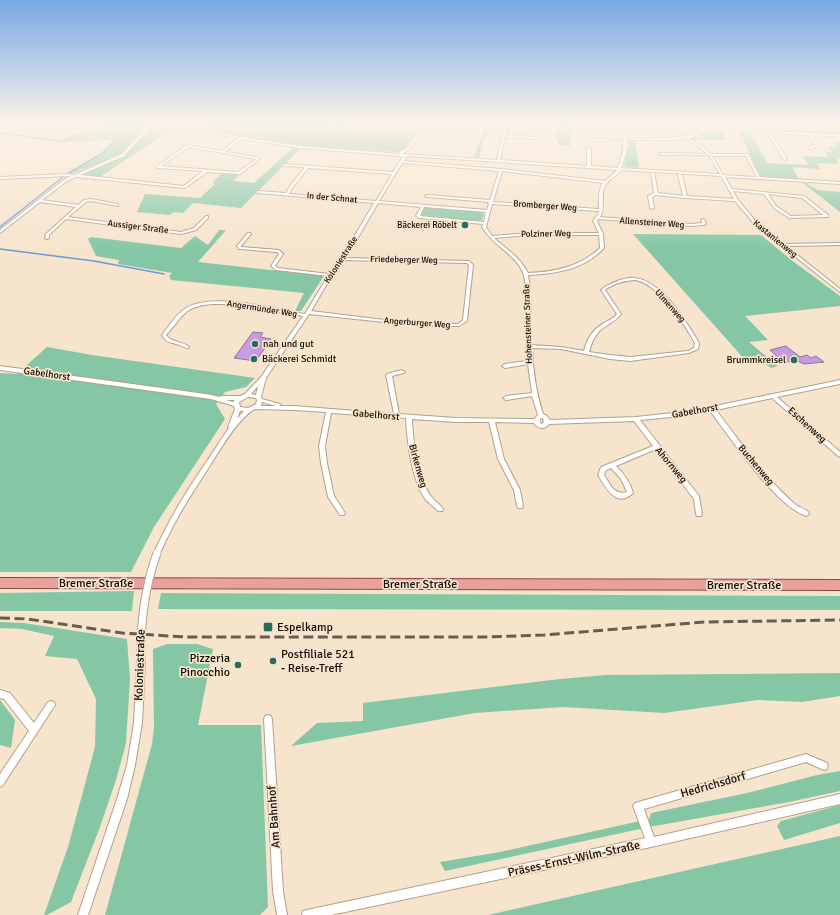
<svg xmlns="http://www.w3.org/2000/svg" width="840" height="915" font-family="Signika,sans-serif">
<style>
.green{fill:#85c7a5}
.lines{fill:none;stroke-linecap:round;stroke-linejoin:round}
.stream{stroke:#6f96dd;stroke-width:1.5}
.building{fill:#c99ae4;stroke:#877990}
.minor-casing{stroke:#b2a08a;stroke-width:2}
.primary-casing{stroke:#94443f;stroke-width:2}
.minor{fill:#fff;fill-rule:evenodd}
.primary{fill:#e9a09e;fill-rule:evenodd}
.rail{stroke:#675d4f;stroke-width:3;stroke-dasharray:10 4.5;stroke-linecap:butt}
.minor-bridge-casing{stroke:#b2a08a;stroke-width:9;stroke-linecap:butt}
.minor-bridge{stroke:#fff;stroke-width:7}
.poi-dot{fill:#266c60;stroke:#f6e4cc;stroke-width:1.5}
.labels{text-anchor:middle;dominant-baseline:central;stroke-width:3.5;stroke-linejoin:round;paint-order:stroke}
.far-street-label{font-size:9px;fill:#130d06;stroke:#f6e4cc}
.far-poi-label{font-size:9px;fill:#130d06;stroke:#f6e4cc;text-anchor:end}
.poi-label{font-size:10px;fill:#130d06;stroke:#f6e4cc;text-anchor:start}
.street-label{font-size:10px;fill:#130d06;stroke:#f6e4cc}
.near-street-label{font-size:12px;fill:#130d06;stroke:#f6e4cc}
.near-poi-label{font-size:12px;fill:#130d06;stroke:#f6e4cc;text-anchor:start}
</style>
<rect width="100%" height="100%" fill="#f6e4cc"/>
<!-- green -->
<g class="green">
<path d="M114 123 147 124 121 155 71 174H65L101 153 113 140 58 142Z"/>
<path d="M211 123H331L328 125 334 126 336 123H351L349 126 417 130V133L402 152H398L303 147 196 129Z"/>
<path d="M486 123H491L481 149 480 157H474Z"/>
<path d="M557 123H572L571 146 558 144V139H555Z"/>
<path d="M824 123H831L840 132V135L772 131 770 129 830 132Z"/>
<path d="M153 125 174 128 98 178 77 175 125 155Z"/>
<path d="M704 130 722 131 726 140H692L690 139 702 134Z"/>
<path d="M739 131 751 132 767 163 809 165 802 156 829 157 825 152H832L828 147H837L833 141 840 142V158L836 160 839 164 817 163 820 169 792 167 799 179 760 176Z"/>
<path d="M635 140 639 168 624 166 630 141Z"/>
<path d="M293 148 300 149 241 208 193 203 183 213 174 212 169 215 137 212 145 194 200 198 215 184 212 183 222 173 239 175 233 181 254 183Z"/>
<path d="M803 183H806L817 190 840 192V212Z"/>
<path d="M427 207 477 211 484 214 482 220 477 221 422 215 424 208Z"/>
<path d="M219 230H226L198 262 324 276 301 311H295L304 293 171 280 169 276 172 273 118 264 119 260 96 256 88 239 91 237 181 248 195 236 208 245Z"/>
<path d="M633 234 761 235 790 259 840 296V306L745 316 768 340 749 342 778 366 771 368 759 359 746 361Z"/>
<path d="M47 347 92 355 255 378 246 387 225 392 216 404 225 419 154 527 131 572H0V373L17 374Z"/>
<path d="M134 591 132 611H0V593Z"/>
<path d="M161 593 840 596V610L158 609Z"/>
<path d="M0 622 24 623 127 639 130 679 126 743 116 780 100 827 71 902 47 915H44L68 847 95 747 96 699 77 659 45 656 54 636 22 629 0 628Z"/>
<path d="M167 644H197L213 649 198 725H261L268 907 260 915H105L152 744 154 727 153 649Z"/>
<path d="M840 673V696L802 702 758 700 664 713 563 707 475 713 291 746 317 723 363 721V703L560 679 606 675Z"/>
<path d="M0 700 15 720 11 748 0 745Z"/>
<path d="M840 771V791L789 802 649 827 445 871 440 862 500 852 649 819 651 813 747 793 817 775Z"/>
<path d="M840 805V823L784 840 777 826 781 821Z"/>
<path d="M840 836V915H488Z"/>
</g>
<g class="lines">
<!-- stream -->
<g class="stream">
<path d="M0 133 60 141 115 123"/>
<path d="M0 227 67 174 103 153 135 123"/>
<path d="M0 249 94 261 164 274"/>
</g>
</g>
<!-- building -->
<g class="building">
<path d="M253 332 263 333 260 337 271 339 256 361 234 358Z"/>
<path d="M786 346 800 357 807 355 811 358 816 356 824 362 804 364 795 360 784 363 770 350Z"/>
</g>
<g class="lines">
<!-- minor casing -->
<g class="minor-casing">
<g id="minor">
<path d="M150 123 300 146 400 154V152L408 147 427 123H429L410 149 403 153V154L497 160 502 137V136L503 135 506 123H508L506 135 535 137 538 123H540L537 139 505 137 500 160 587 166V149L589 148 591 149V166L618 168 622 154 624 140 590 141 589 140 590 139H624L617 128 588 126 587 124 616 126 615 123H617L619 126 621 127 620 128 627 139 666 138 659 129 657 123H659L661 129 669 138 691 135 700 132V129L693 123H695L703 128 735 130 734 132 703 130 702 133 693 137 687 138 703 146 710 154H748L760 177 840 182V184L725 177 732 189 804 196 828 215V217H827L789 218 774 208 764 194 733 191 738 200 758 224 783 244 840 243V245L786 246 840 289V292L756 226 735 201 685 198 656 195 652 197 654 208 652 209 650 208 648 196 654 193 651 172 654 173 658 193 683 196 678 175 680 174 682 175 687 196 734 199 721 176 621 170C617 175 607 181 605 186 600 195 606 208 600 217L691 224 702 223 701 220 703 219 705 220 706 224 704 225 691 226 598 219 597 221 603 234 604 248C585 269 556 274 528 275L530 288 531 345 561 347 584 351C587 339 593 329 604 323 609 320 613 319 617 314L601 290C606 285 613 283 620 280 625 279 630 277 635 278 662 281 687 322 699 343L698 349 689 353 630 361 610 359 561 349 532 348C533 371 536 392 543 414L547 416 550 420 636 417 691 411 840 380V384L777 397 840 452V457L838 456 772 398 716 410C736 436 755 464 778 488 784 494 790 500 796 505 801 508 806 509 809 513L808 515 806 516C773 504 732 439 710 411L691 415 640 420 699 496 702 514 701 516H697L696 514 694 499 656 449 616 466C624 474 630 482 633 493 617 509 605 487 598 475L601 467 653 446 634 421 549 424C545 430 538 429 534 423L495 422 504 459 520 490 523 506 522 508H518L517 506 514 490 498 459 489 422H456L412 419C413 442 417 476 430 495 434 501 440 504 443 509L442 511H438C434 507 430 504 426 500 412 482 407 441 406 418L331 413 325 446 327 463 334 496 345 513 344 515H340L328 497 321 463 319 446 326 412 294 410 255 409C241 416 224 443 216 456 203 477 189 497 177 519 170 531 165 543 159 555L157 556 155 555 154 553C167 523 184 495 203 467 212 454 220 441 229 428L228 427 235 409 234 406 211 399 0 370V366L184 391 212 395 219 397 221 396H240L245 394 261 377 303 316C275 312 214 295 189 310 180 316 174 327 166 335 172 343 183 341 189 347V348C184 348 183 346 179 345 171 342 166 343 162 335 169 326 176 314 186 308 214 292 274 309 305 314L328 276 276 270 271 266 279 254 277 252 240 249H239L237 246 248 233H250L251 234 241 246V247L279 250 283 254 275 266 278 268 329 274 339 258 348 247 374 203 258 193 256 192 258 191 286 193 290 186 305 167 283 166 282 165 284 164 393 172 402 158 405 156 402 157 400 156 300 148 241 139 225 152 257 157 260 159 240 174 207 172 185 188 76 177 67 181 42 200 78 205 84 200 91 199 117 204H118V206L91 201 86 202 68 217 181 232 194 228 206 216H208V218L196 230 181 234 66 219 49 235V238L47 239 45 238 46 234 76 207 40 202 0 233V230L65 179 71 176 0 179V177L67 174 75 175 122 154ZM152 125 238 138 222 151 187 145 157 166V168H158L203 171 184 186 80 175 124 156ZM684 138 701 148 707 154 661 153 659 154 661 155H709L720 174 621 168 626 154 627 140H675ZM189 147 256 159 238 172 161 166ZM408 156 618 170 605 181 501 169 403 161ZM712 156H746L757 177 723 175ZM402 163 499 171 490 200 427 195 425 196 427 197 489 202 488 203 489 204 487 210 379 201ZM308 168 392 174 376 201 289 194 293 187ZM502 171 603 183C598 189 599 201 599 209L493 202ZM768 194 802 198 823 215 791 216 776 206ZM378 203 421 207 416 216 419 218 483 224 482 227C493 245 510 251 520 267 528 279 525 294 526 309 526 326 526 343 527 361L505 364 502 366 505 368 528 364 532 393 506 396 503 398 506 400 532 396 538 415 534 419 456 418 399 414 392 376 404 373 405 372 402 370 387 374 386 375 394 414 294 406H280L281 405 280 404 262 399 261 397 266 378 309 314 393 323 443 326H459L467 321 473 265 469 261 343 258 352 248ZM492 204 599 211V213L593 221 599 233H530L492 236 486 227ZM424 207 486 212 484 222 420 216ZM530 235H599L600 248C580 267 554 272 528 273 520 257 506 249 494 238ZM341 260 467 263 469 265 463 320 458 324 393 321 311 311ZM636 280C662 287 682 321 695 343L694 348 688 351 630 357 610 355 589 352C592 341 596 332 606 326 612 322 617 320 621 314L605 290C612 284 626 280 636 280ZM258 386 256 395 251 394ZM248 397 256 398 257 400 256 404 248 408 240 407 239 402ZM226 400H235L233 402ZM262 402 276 406H261ZM240 411H244L237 419ZM543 418 544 422 542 424 540 423V419ZM611 468 621 479 627 492C614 496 610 484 604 475L606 470Z"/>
<path d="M762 123H764L769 131 840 135V137L812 135 819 145 813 148V149L811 150 809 149 810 146 816 145 809 135 771 133 787 159 785 160 783 159Z"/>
<path d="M809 123H811L812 127H801L800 126 809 125Z"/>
<path d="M141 658 144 659 145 662 142 723 135 765 127 799 88 915H78L117 799 127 765 134 723 137 662 138 659Z"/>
<path d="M0 690 10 693 34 723 48 702 51 701 54 702 55 705 3 785 0 787V774L29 731 4 699 0 698Z"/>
<path d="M268 715 271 716 272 719 283 891 287 915H277L273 891 264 719 265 716Z"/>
<path d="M806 754 827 763 828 766 827 769 824 770 806 762 644 809 654 837 840 794V804L651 847 331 915H302L303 911 307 910 645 838 633 806 635 803Z"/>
</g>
</g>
<!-- primary casing -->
<g class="primary-casing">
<path id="primary" d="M0 578 840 580V590L0 588Z"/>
</g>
<!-- minor -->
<use href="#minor" class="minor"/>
<!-- primary -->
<use href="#primary" class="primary"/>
<!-- rail -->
<path class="rail" d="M0 618 28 619 122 633 186 637H488L544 635 704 622 840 620"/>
<!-- minor-bridge casing -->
<g class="minor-bridge-casing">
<path id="minor-bridge" d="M141 662C140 624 144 589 157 553"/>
</g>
<!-- minor-bridge -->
<use href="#minor-bridge" class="minor-bridge"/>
</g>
<!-- sky -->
<linearGradient id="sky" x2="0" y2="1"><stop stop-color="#77a8e4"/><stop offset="0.49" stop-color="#fbf3e8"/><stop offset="1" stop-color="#fbf3e8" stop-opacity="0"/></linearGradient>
<rect width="840" height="251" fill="url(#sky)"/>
<!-- markers -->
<g class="poi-dot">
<circle cx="465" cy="225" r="4"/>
<circle cx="255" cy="344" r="4"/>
<circle cx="254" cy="359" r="4"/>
<circle cx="794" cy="360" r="4"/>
<rect x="263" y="622" width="10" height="10" rx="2"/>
<circle cx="273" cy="661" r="4"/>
<circle cx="238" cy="665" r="4"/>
</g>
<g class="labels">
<!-- far-street labels -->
<g class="far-street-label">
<text transform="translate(332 198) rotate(5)">In der Schnat</text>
<text transform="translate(545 206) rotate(4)">Bromberger Weg</text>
<text transform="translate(652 223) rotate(4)">Allensteiner Weg</text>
<text transform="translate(138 227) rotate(7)">Aussiger Straße</text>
<text transform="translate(546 234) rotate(-1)">Polziner Weg</text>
<text transform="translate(775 239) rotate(39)">Kastanienweg</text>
<text transform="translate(341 260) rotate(-57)">Koloniestraße</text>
<text transform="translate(404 260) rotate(1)">Friedeberger Weg</text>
<text transform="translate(670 306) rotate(48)">Ulmenweg</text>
<text transform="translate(262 309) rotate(9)">Angermünder Weg</text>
<text transform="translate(417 323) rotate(4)">Angerburger Weg</text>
<text transform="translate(528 324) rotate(-92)">Hohensteiner Straße</text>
</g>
<!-- far-poi labels -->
<g class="far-poi-label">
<text x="457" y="225">Bäckerei Röbelt</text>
</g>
<!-- poi labels -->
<g class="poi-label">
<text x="263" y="344">nah und gut</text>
<text x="262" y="359">Bäckerei Schmidt</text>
<text x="786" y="360" text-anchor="end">Brummkreisel</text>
</g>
<!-- street labels -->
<g class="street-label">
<text transform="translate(47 374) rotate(8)">Gabelhorst</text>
<text transform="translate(695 411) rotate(-10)">Gabelhorst</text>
<text transform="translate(376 415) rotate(5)">Gabelhorst</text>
<text transform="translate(807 425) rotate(42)">Eschenweg</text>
<text transform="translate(671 465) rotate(50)">Ahornweg</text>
<text transform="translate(756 465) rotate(50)">Buchenweg</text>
<text transform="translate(418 466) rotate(74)">Birkenweg</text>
</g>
<!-- near-street labels -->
<g class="near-street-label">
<text x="96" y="583">Bremer Straße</text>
<text x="420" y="584">Bremer Straße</text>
<text x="744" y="585">Bremer Straße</text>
<text transform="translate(140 665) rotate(-88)">Koloniestraße</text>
<text transform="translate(713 785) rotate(-16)">Hedrichsdorf</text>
<text transform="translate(274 817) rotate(-94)">Am Bahnhof</text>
<text transform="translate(574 859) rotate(-12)">Präses-Ernst-Wilm-Straße</text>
</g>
<!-- near-poi labels -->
<g class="near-poi-label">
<text x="277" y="627">Espelkamp</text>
<text x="281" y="654">Postfiliale 521<tspan x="281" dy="14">- Reise-Treff</tspan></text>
<text x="230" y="658" text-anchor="end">Pizzeria<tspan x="230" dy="14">Pinocchio</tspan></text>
</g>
</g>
</svg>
